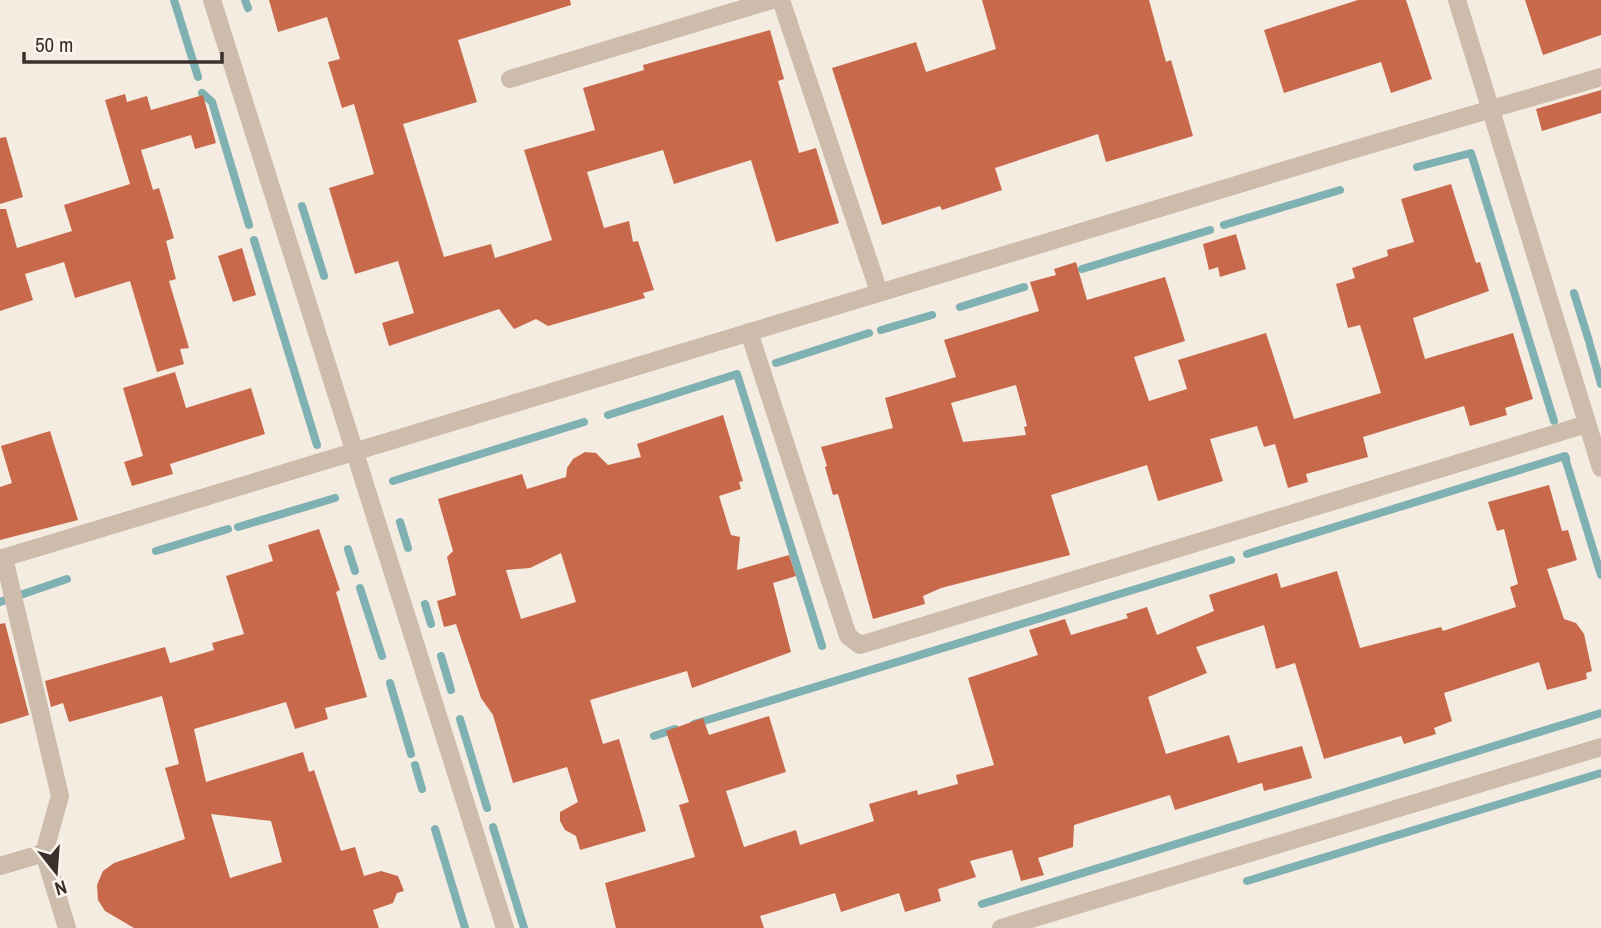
<svg xmlns="http://www.w3.org/2000/svg" width="1601" height="928" font-family="'Archivo Narrow',sans-serif">
<style>
.lines{fill:none;stroke-linecap:round;stroke-linejoin:round}
.stream{stroke:#7fb0b2;stroke-width:8}
.building{fill:#c8694b;fill-rule:evenodd}
.minor{stroke:#cdbbac;stroke-width:18}
</style>
<rect width="100%" height="100%" fill="#f4ebe1"/>
<g class="lines">
<!-- stream -->
<g class="stream">
<path d="M174 0 198 77"/>
<path d="M245 0 248 8"/>
<path d="M202 93 212 102 249 225"/>
<path d="M1417 167 1471 153 1554 421"/>
<path d="M302 206 324 276"/>
<path d="M1224 225 1340 190"/>
<path d="M254 240 317 445"/>
<path d="M1082 269 1210 230"/>
<path d="M1574 293 1589 341"/>
<path d="M960 307 1024 287"/>
<path d="M881 330 932 315"/>
<path d="M1590 345 1601 384"/>
<path d="M776 363 869 333"/>
<path d="M608 415 737 374 822 646"/>
<path d="M1565 458 1601 575"/>
<path d="M393 481 584 422"/>
<path d="M400 522 408 548"/>
<path d="M238 527 335 498"/>
<path d="M348 549 355 571"/>
<path d="M156 551 228 529"/>
<path d="M1247 554 1565 456 1566 458"/>
<path d="M360 588 382 656"/>
<path d="M0 602 67 579"/>
<path d="M425 604 431 624"/>
<path d="M441 656 451 690"/>
<path d="M390 683 411 754"/>
<path d="M460 719 487 808"/>
<path d="M694 724 1231 560"/>
<path d="M654 736 675 729"/>
<path d="M415 765 422 789"/>
<path d="M493 827 524 928"/>
<path d="M435 829 465 928"/>
<path d="M1247 881 1601 773"/>
<path d="M982 904 1601 713"/>
</g>
</g>
<!-- building -->
<g class="building">
<path d="M269 0H570L571 5 458 40 477 102 403 124 444 257 491 244 495 258 552 240 524 150 595 130 583 88 644 70 643 65 770 30 784 79 778 81 799 153 816 148 839 223 776 242 751 160 674 184 663 150 587 172 604 228 629 221 633 242 638 241 654 290 643 293 645 298 548 326 536 319 514 329 499 309 389 346 382 323 414 313 398 261 355 274 329 188 374 174 354 104 342 108 328 62 340 59 327 17 278 32Z"/>
<path d="M982 0H1149L1166 62 1171 60 1193 136 1106 162 1098 134 995 168 1002 190 942 210 940 206 882 225 832 68 916 42 926 72 996 49Z"/>
<path d="M1358 0H1406L1432 79 1391 93 1381 62 1284 93 1264 30Z"/>
<path d="M1525 0H1601V35L1543 55Z"/>
<path d="M1601 90V113L1542 131 1536 109Z"/>
<path d="M125 94 127 102 147 96 151 110 203 95 216 143 195 149 191 135 141 150 153 190 159 188 174 238 166 241 176 279 169 281 189 348 180 349 184 364 157 372 130 281 75 298 64 262 25 274 33 300 0 311V209H6L17 248 72 231 64 205 130 184 105 100Z"/>
<path d="M6 137 23 197 0 204V138Z"/>
<path d="M1451 184 1476 263 1480 262 1489 291 1413 318 1425 359 1513 333 1533 399 1505 408 1507 415 1470 426 1464 406 1363 437 1368 457 1306 474 1308 482 1288 488 1275 444 1264 447 1257 426 1210 439 1223 481 1158 501 1147 465 1051 495 1070 555 941 588 923 596 925 604 873 619 838 494 833 495 825 467 827 466 821 447 893 428 885 398 956 377 944 340 1039 311 1030 282 1056 275 1054 269 1076 262 1087 300 1165 277 1185 341 1134 357 1149 401 1187 389 1178 360 1266 333 1294 419 1381 393 1360 325 1348 328 1336 284 1355 278 1352 268 1388 256 1387 250 1414 242 1401 199ZM1016 385 1027 426 1024 427 1026 435 963 442 951 403Z"/>
<path d="M1236 234 1246 269 1220 277 1218 267 1209 270 1203 244Z"/>
<path d="M242 248 256 295 233 302 218 256Z"/>
<path d="M175 372 186 408 251 388 265 434 170 464 173 474 132 486 124 462 143 456 123 388Z"/>
<path d="M723 415 743 481 739 482 741 489 719 496 731 535 740 537 737 570 789 555 796 576 773 583 791 652 692 688 687 671 590 700 603 744 619 739 646 831 580 850 576 836 565 830 560 821V812L578 802 567 767 513 783 493 715 481 698 456 624 444 627 437 601 456 595 447 557 453 551 438 499 522 474 527 489 566 477 567 468 573 459 585 452 596 453 608 465 641 457 637 444ZM561 553 576 602 521 619 506 570 530 568Z"/>
<path d="M50 431 78 520 0 540V487L12 483 1 446Z"/>
<path d="M1549 485 1562 531 1568 530 1577 560 1547 569 1564 619 1576 623 1584 634 1592 671 1586 673 1587 679 1547 690 1539 662 1444 693 1452 721 1434 728 1436 734 1404 744 1401 736 1324 759 1295 663 1276 669 1264 625 1196 647 1207 673 1148 697 1166 754 1229 735 1238 763 1302 746 1312 778 1264 791 1262 783 1175 810 1170 795 1074 825 1073 847 1038 858 1044 875 1021 881 1012 850 970 861 976 877 938 889 941 901 905 912 899 893 841 912 835 893 760 916 764 928H616L605 883 695 857 679 805 689 802 666 731 703 718 709 735 769 716 786 772 726 791 744 847 796 830 800 845 874 821 869 804 917 790 918 795 958 784 956 775 994 765 968 678 1038 655 1029 630 1065 619 1071 635 1128 618 1126 614 1147 607 1157 635 1214 611 1209 595 1277 573 1281 588 1337 571 1360 648 1441 627 1443 631 1516 607 1510 587 1518 584 1504 529 1497 531 1488 502Z"/>
<path d="M319 529 340 590 336 592 367 697 325 708 328 719 295 729 286 702 194 729 206 782 303 752 309 772 314 770 341 851 355 847 364 876 381 871 398 876 404 891 397 893 393 903 373 910 379 928H134L105 911 98 900 97 885 103 871 114 863 185 839 165 768 179 764 162 696 69 722 63 703 51 707 45 681 165 647 170 663 214 650 212 643 244 634 226 576 273 561 268 545ZM211 814 271 821 282 862 230 878Z"/>
<path d="M5 623 29 715 0 724V624Z"/>
</g>
<g class="lines">
<!-- minor -->
<g class="minor">
<path d="M212 0 505 928"/>
<path d="M781 0 879 292"/>
<path d="M1457 0 1601 468"/>
<path d="M510 79 772 0"/>
<path d="M749 332 848 636 860 645 1587 424"/>
<path d="M4 558 60 796 44 853 67 928"/>
<path d="M0 559 1335 155 1601 77"/>
<path d="M0 866 44 853"/>
<path d="M1001 928 1601 747"/>
</g>
</g>
<!-- north arrow -->
<g transform="translate(56 872) rotate(163)" stroke="#fbf5ee" stroke-width="5" paint-order="stroke">
<path d="M0-5L12 26L0 18L-12 26Z" fill="#3b302b"/>
<text y="-10" font-size="19" font-weight="bold" text-anchor="middle" fill="#3b302b">N</text>
</g>
<!-- scale -->
<path d="M24 52v10h198v-10" fill="none" stroke="#3b302b" stroke-width="3.5"/>
<text x="35" y="52" font-size="21" fill="#3b302b" stroke="#fbf5ee" stroke-width="5" paint-order="stroke">50 m</text>
</svg>
